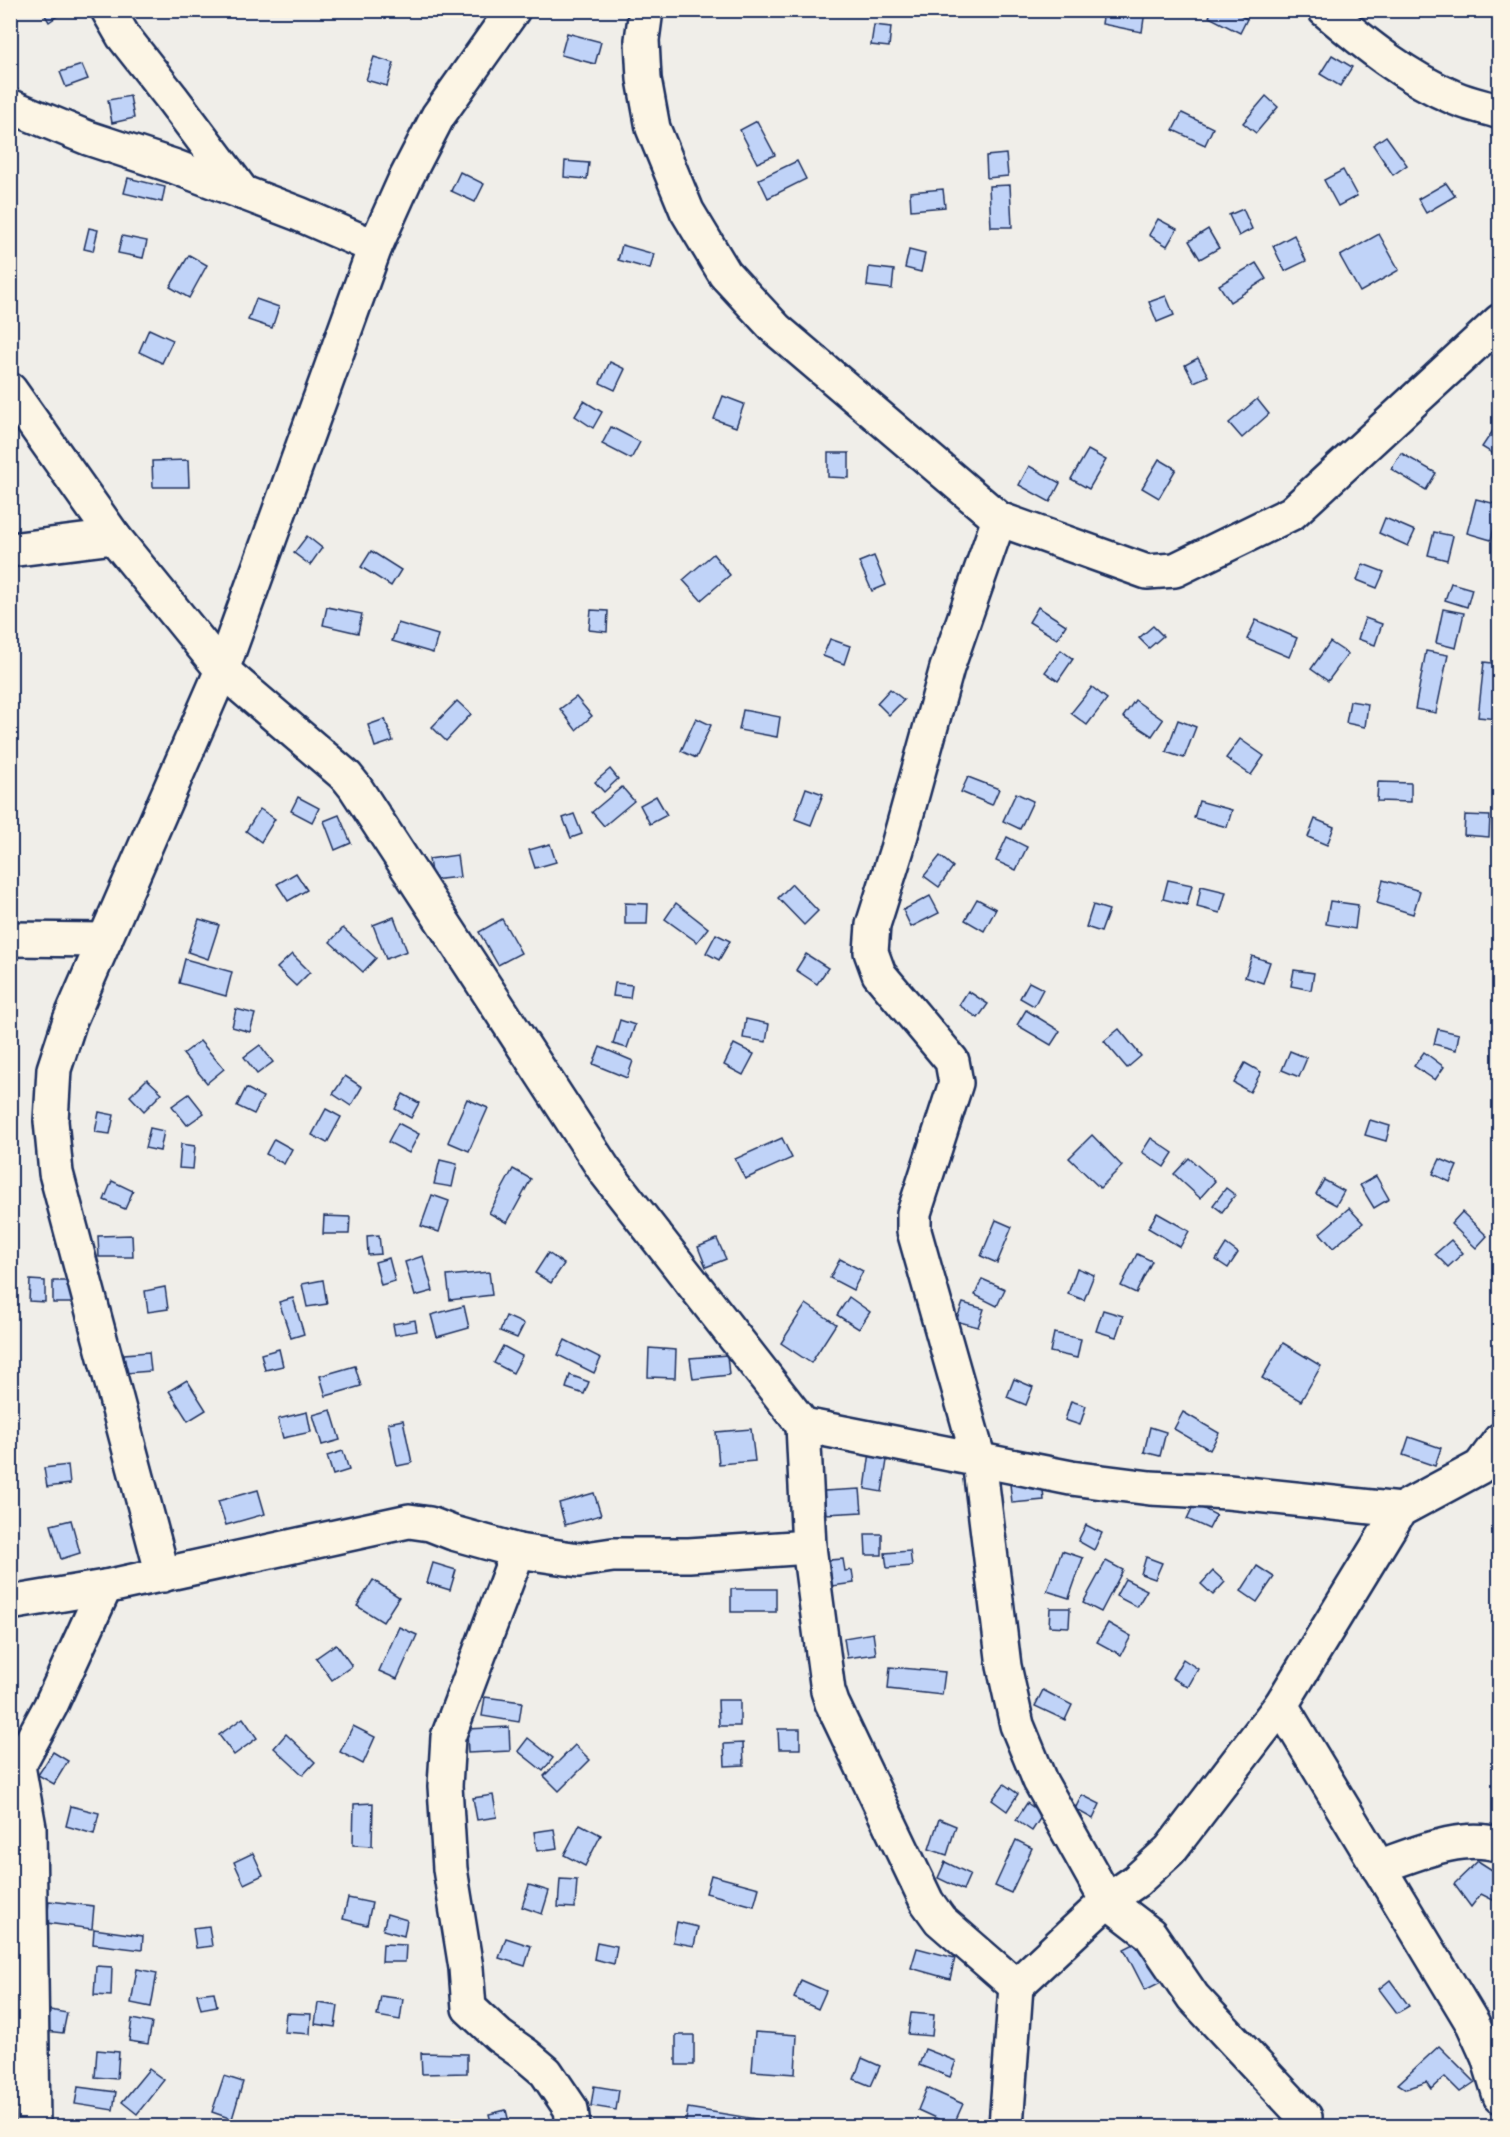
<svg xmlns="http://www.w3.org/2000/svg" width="1510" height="2137" font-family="'Patrick Hand',sans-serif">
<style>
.building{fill:#c0d3f8;stroke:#1b2f5e;stroke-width:1.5}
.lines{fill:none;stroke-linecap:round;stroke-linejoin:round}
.street-casing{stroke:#1b2f5e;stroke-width:38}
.street{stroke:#fcf5e5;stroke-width:33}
</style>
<rect width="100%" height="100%" fill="#f0eee9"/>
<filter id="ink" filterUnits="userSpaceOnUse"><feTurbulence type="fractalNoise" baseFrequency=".0167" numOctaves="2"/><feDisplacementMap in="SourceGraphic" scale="12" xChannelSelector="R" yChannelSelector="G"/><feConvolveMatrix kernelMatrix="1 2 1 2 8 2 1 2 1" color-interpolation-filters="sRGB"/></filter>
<g filter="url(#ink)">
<!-- building -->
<g class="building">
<path d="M42 10H66L49 22Z"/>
<path d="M1104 10 1145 11 1142 32 1102 24Z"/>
<path d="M1212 10H1232L1247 19 1240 33 1209 17Z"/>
<path d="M874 25 891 27 889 47 871 45Z"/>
<path d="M567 33 601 42 595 64 561 55Z"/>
<path d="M1332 55 1352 67 1340 86 1320 74Z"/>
<path d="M374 57 394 63 387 86 366 80Z"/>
<path d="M82 65 88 79 66 87 60 72Z"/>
<path d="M130 96 134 118 112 123 108 100Z"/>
<path d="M1266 96 1278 107 1256 133 1243 123Z"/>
<path d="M1182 113 1213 128 1205 145 1173 130Z"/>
<path d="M757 121 775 155 757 163 740 130Z"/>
<path d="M1386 136 1407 165 1393 175 1373 145Z"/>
<path d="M1006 154 1008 176 987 178 986 156Z"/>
<path d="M565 161 589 163 587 179 564 177Z"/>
<path d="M797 161 806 179 768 198 759 179Z"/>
<path d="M1343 170 1357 196 1338 206 1324 180Z"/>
<path d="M460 172 484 184 475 202 451 191Z"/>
<path d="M128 178 165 187 162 202 124 193Z"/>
<path d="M1446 183 1455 196 1426 213 1418 199Z"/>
<path d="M1010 185 1012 227H991L989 186Z"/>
<path d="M943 189 945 207 911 210 910 192Z"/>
<path d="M1243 209 1252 229 1239 236 1229 215Z"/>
<path d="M1158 219 1177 229 1167 246 1149 235Z"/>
<path d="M89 228 98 230 93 251 84 249Z"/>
<path d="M1208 229 1219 248 1200 259 1189 241Z"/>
<path d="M1379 234 1399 270 1360 292 1340 256Z"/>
<path d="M1294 235 1306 261 1285 271 1273 246Z"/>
<path d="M122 236 147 241 143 258 118 253Z"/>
<path d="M622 245 654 254 650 269 618 260Z"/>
<path d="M909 250 925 254 921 272 905 268Z"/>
<path d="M189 255 207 265 189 298 170 287Z"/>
<path d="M1256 263 1266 279 1230 302 1219 285Z"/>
<path d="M869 267 894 270 892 289 867 286Z"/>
<path d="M1166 296 1174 315 1157 322 1149 302Z"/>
<path d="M256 299 279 307 272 328 248 320Z"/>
<path d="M149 329 173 340 162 363 139 352Z"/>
<path d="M1198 358 1208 376 1194 382 1185 365Z"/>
<path d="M610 362 625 369 615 390 600 383Z"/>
<path d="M723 396 744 404 736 427 714 419Z"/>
<path d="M1257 399 1269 414 1242 438 1229 423Z"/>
<path d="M584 401 602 412 593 428 575 416Z"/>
<path d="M1500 420V458L1482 447Z"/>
<path d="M611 427 640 442 631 459 602 444Z"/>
<path d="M1088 450 1106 460 1089 489 1071 479Z"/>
<path d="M828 453H849V478L828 477Z"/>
<path d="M1401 453 1436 473 1426 490 1391 469Z"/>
<path d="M1159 459 1176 469 1159 498 1142 488Z"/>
<path d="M188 460 189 487H153L152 461Z"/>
<path d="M1029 466 1060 483 1050 502 1019 485Z"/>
<path d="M1476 499 1500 505 1491 540 1467 533Z"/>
<path d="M1385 518 1415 531 1408 546 1379 533Z"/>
<path d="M1434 532 1453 536 1447 560 1428 555Z"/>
<path d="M307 536 322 548 310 565 294 553Z"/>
<path d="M371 551 401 570 391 586 361 567Z"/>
<path d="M713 554 730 575 701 600 683 580Z"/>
<path d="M874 556 886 585 872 591 859 562Z"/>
<path d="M1363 564 1384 572 1377 588 1357 580Z"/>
<path d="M1451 583 1472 589 1467 607 1445 600Z"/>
<path d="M327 607 362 614 358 633 323 625Z"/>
<path d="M1038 607 1066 625 1057 639 1029 622Z"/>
<path d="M1443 609 1464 613 1456 648 1436 643Z"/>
<path d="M591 610 608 611 607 632 589 630Z"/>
<path d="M1365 618 1382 624 1375 645 1358 639Z"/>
<path d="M1256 620 1297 638 1289 657 1247 639Z"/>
<path d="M398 623 438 635 433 653 392 641Z"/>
<path d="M1153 626 1163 636 1149 648 1139 638Z"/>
<path d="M830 639 850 646 844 664 823 656Z"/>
<path d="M1330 642 1348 654 1328 681 1311 669Z"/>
<path d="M1061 650 1073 659 1058 681 1045 672Z"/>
<path d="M1426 651 1448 655 1436 713 1415 709Z"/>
<path d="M1484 662 1500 664 1498 719 1478 717Z"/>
<path d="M1092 687 1107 699 1087 725 1071 713Z"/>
<path d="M890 689 904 700 889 715 877 703Z"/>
<path d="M576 697 592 716 576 730 560 709Z"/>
<path d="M1135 700 1163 720 1152 736 1123 717Z"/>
<path d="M457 701 471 714 446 741 432 727Z"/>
<path d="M1350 701 1368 704 1365 727 1346 723Z"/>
<path d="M743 710 780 717 777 737 739 730Z"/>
<path d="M696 718 711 725 696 758 681 751Z"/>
<path d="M385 719 393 741 375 747 368 725Z"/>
<path d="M1178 720 1196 727 1184 758 1166 752Z"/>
<path d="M1240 739 1264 756 1251 775 1226 758Z"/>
<path d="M610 769 618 779 604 792 595 782Z"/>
<path d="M968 777 999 789 992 805 961 792Z"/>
<path d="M1378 782 1411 783V802L1377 801Z"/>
<path d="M622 787 634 801 604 826 592 812Z"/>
<path d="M806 788 823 794 811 825 795 819Z"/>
<path d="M1016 793 1033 801 1020 829 1003 821Z"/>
<path d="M656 796 667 815 650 824 640 805Z"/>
<path d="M298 797 319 808 312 822 291 811Z"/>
<path d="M1199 801 1232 810 1227 827 1194 818Z"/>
<path d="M260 809 275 819 261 842 246 831Z"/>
<path d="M574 814 582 834 571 838 563 818Z"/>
<path d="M339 815 351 843 335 850 324 821Z"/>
<path d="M1465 815 1490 816 1489 837 1464 835Z"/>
<path d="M1315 819 1334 827 1327 845 1308 837Z"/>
<path d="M1007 837 1027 847 1016 870 996 861Z"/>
<path d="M550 844 556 862 535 868 529 850Z"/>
<path d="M457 855 460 877 432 880 429 859Z"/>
<path d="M940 856 953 867 939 887 924 876Z"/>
<path d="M296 873 307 890 288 901 277 884Z"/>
<path d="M1168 880 1192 885 1187 905 1163 899Z"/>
<path d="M1383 880 1420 891 1413 914 1377 903Z"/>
<path d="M792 884 818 911 804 925 778 898Z"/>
<path d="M1201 886 1226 892 1220 913 1197 907Z"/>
<path d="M930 896 939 913 911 927 903 910Z"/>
<path d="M977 899 996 909 984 931 965 920Z"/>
<path d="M1330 901 1358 905 1355 929 1326 924Z"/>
<path d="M625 903 648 904 647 924H625Z"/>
<path d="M676 903 708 928 697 942 665 919Z"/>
<path d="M1093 905 1109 910 1101 932 1086 927Z"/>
<path d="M394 917 407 951 386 959 373 925Z"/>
<path d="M199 919 219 925 208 959 188 952Z"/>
<path d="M502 919 521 953 498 965 479 932Z"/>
<path d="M343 928 376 958 363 972 330 942Z"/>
<path d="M716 934 730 941 719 960 706 953Z"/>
<path d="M292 954 310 972 296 986 277 968Z"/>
<path d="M806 954 828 968 817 984 796 970Z"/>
<path d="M1252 956 1270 962 1263 983 1245 977Z"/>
<path d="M185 959 232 972 226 996 179 983Z"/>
<path d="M1294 970 1314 973 1311 990 1291 986Z"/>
<path d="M1029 982 1043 989 1034 1006 1020 998Z"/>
<path d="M615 983 632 985 630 998 613 996Z"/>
<path d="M968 991 988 1004 978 1018 959 1005Z"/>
<path d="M236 1009 255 1014 250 1032 232 1027Z"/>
<path d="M1026 1010 1060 1031 1051 1045 1017 1025Z"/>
<path d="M746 1019 769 1024 766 1042 743 1038Z"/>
<path d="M620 1020 635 1025 627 1048 613 1044Z"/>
<path d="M1119 1029 1141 1056 1127 1068 1104 1041Z"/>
<path d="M1438 1029 1459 1034 1456 1050 1434 1044Z"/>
<path d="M200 1041 224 1069 207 1083 183 1054Z"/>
<path d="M734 1044 754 1054 743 1075 724 1065Z"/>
<path d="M260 1045 273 1062 257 1074 244 1057Z"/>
<path d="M600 1047 633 1061 627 1078 593 1064Z"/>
<path d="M1290 1051 1307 1058 1299 1077 1282 1070Z"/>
<path d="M1424 1052 1444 1067 1435 1080 1414 1066Z"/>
<path d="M1245 1063 1261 1072 1250 1092 1234 1083Z"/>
<path d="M345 1076 362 1087 351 1106 333 1094Z"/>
<path d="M147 1079 162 1093 144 1111 130 1096Z"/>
<path d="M246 1088 263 1097 254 1114 237 1106Z"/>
<path d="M189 1094 204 1113 187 1125 172 1106Z"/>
<path d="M403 1094 419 1103 411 1118 395 1109Z"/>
<path d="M467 1099 488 1108 469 1151 448 1142Z"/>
<path d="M326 1109 341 1117 327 1143 312 1135Z"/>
<path d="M99 1112 114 1115 110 1134 95 1132Z"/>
<path d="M1370 1120 1390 1126 1386 1141 1365 1135Z"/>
<path d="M398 1123 419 1134 409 1153 388 1142Z"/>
<path d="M150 1128 164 1131 160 1151 145 1148Z"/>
<path d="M1092 1135 1122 1166 1100 1188 1069 1158Z"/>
<path d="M782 1138 792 1158 745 1179 735 1159Z"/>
<path d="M1151 1138 1173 1153 1164 1167 1142 1152Z"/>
<path d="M274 1139 292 1149 284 1164 266 1154Z"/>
<path d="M181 1144 195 1146 193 1169 179 1168Z"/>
<path d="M1189 1158 1215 1181 1200 1198 1174 1174Z"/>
<path d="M1440 1159 1457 1166 1450 1182 1433 1174Z"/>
<path d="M440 1160 457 1164 452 1187 434 1184Z"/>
<path d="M513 1169 531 1179 507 1223 489 1213Z"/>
<path d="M1376 1176 1389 1199 1374 1208 1360 1185Z"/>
<path d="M1324 1180 1344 1191 1336 1205 1316 1194Z"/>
<path d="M112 1181 133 1191 125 1209 104 1200Z"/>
<path d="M1226 1188 1235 1195 1222 1212 1213 1205Z"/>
<path d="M432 1195 449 1201 439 1232 421 1226Z"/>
<path d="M1349 1208 1363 1223 1333 1248 1320 1233Z"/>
<path d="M1462 1212 1487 1236 1476 1248 1451 1224Z"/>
<path d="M1157 1213 1189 1231 1180 1247 1148 1228Z"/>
<path d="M324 1216 350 1217 349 1234H323Z"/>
<path d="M996 1220 1012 1227 997 1263 981 1256Z"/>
<path d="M132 1235 133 1257H99L98 1236Z"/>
<path d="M379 1235 381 1254 368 1255 367 1236Z"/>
<path d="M717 1239 726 1259 706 1267 698 1247Z"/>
<path d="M1451 1240 1463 1253 1448 1267 1435 1254Z"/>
<path d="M1226 1244 1238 1253 1228 1268 1216 1260Z"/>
<path d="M548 1253 564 1264 551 1283 535 1273Z"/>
<path d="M1137 1254 1152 1261 1136 1293 1121 1286Z"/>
<path d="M423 1256 433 1291 415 1296 405 1262Z"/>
<path d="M389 1258 395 1281 381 1285 375 1262Z"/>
<path d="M840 1259 863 1271 853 1290 830 1278Z"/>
<path d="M1077 1268 1094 1275 1084 1300 1068 1294Z"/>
<path d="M489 1272 492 1295 450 1300 447 1276Z"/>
<path d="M982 1279 1005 1289 997 1306 975 1295Z"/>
<path d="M30 1280 45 1281V1302L29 1301Z"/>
<path d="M323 1280 327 1304 307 1307 302 1284Z"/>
<path d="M53 1281H73L74 1303H53Z"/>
<path d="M165 1287 168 1309 148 1312 145 1291Z"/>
<path d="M849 1297 870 1312 859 1329 837 1315Z"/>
<path d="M293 1298 304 1334 291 1338 279 1302Z"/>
<path d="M963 1303 984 1309 978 1327 956 1321Z"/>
<path d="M806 1304 836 1324 811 1363 781 1343Z"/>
<path d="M464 1306 469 1328 437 1337 431 1315Z"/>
<path d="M1103 1310 1123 1316 1116 1337 1096 1331Z"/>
<path d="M506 1316 524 1324 517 1338 500 1331Z"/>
<path d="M415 1320 417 1331 395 1335 393 1324Z"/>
<path d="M1054 1333 1081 1339 1077 1358 1050 1352Z"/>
<path d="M565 1340 601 1358 594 1373 558 1355Z"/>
<path d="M1283 1343 1321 1366 1301 1401 1262 1378Z"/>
<path d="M503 1346 522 1356 513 1373 494 1363Z"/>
<path d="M649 1348 676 1350 675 1378 648 1377Z"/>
<path d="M279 1349 283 1366 265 1370 261 1354Z"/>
<path d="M149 1352 151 1371 126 1373 124 1354Z"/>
<path d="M727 1355 729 1375 693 1379 690 1358Z"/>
<path d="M355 1366 361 1386 326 1396 320 1376Z"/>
<path d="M570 1375 589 1382 584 1394 566 1388Z"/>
<path d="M1014 1379 1033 1387 1026 1405 1007 1397Z"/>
<path d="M187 1380 206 1410 188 1421 169 1391Z"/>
<path d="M1071 1401 1086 1406 1080 1425 1065 1420Z"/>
<path d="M331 1410 340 1440 322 1445 313 1415Z"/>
<path d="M307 1412 311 1432 283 1438 278 1419Z"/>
<path d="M1183 1412 1219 1433 1210 1450 1174 1429Z"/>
<path d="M403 1420 412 1463 397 1466 388 1423Z"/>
<path d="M1150 1427 1166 1432 1160 1456 1144 1452Z"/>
<path d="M751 1429 755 1461 719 1464 716 1432Z"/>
<path d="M1409 1437 1441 1448 1435 1466 1403 1455Z"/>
<path d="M343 1451 349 1470 333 1475 327 1456Z"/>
<path d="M870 1452 888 1454 882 1492 865 1489Z"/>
<path d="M68 1465 70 1484 47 1487 44 1468Z"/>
<path d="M1042 1481 1044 1500 1012 1503 1010 1484Z"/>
<path d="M860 1489 862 1512 826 1514 824 1491Z"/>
<path d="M258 1490 265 1514 226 1525 218 1501Z"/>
<path d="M594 1493 601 1515 565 1525 559 1503Z"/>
<path d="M1194 1504 1216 1515 1209 1529 1187 1519Z"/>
<path d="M71 1520 80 1553 61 1559 51 1525Z"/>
<path d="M1086 1525 1102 1533 1094 1550 1078 1541Z"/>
<path d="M865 1534H882V1555H866Z"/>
<path d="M910 1551 912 1566 887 1568 885 1553Z"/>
<path d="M1062 1551 1083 1558 1069 1598 1047 1591Z"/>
<path d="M1146 1557 1162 1563 1155 1579 1141 1574Z"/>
<path d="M843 1559 845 1571 852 1570 854 1583 832 1586 829 1560Z"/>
<path d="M1106 1561 1123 1570 1101 1612 1083 1603Z"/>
<path d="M433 1563 456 1570 450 1590 427 1583Z"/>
<path d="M1257 1566 1274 1577 1257 1602 1241 1591Z"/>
<path d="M1213 1571 1225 1582 1213 1595 1201 1584Z"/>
<path d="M1125 1579 1147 1590 1137 1607 1116 1596Z"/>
<path d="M373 1580 399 1597 383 1622 357 1606Z"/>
<rect x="731" y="1589" width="45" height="23"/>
<path d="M1050 1608H1070L1069 1627 1049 1626Z"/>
<path d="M1108 1623 1131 1636 1121 1655 1097 1642Z"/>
<path d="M399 1627 417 1635 397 1679 379 1671Z"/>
<path d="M873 1633 876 1654 847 1658 844 1638Z"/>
<path d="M336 1644 352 1666 332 1680 316 1658Z"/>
<path d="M1183 1659 1198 1669 1188 1687 1172 1678Z"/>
<path d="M890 1667 945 1672 942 1695 888 1689Z"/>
<path d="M1043 1690 1072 1705 1065 1720 1035 1706Z"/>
<path d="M485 1697 522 1702 519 1722 482 1716Z"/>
<path d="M718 1700H740V1726H719Z"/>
<path d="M243 1718 257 1738 234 1755 219 1735Z"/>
<path d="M353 1726 375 1737 363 1764 340 1752Z"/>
<path d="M509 1727 510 1751 468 1753 467 1729Z"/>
<path d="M778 1729H800V1749H779Z"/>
<path d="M286 1734 315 1762 303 1775 274 1748Z"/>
<path d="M528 1738 553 1758 543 1771 518 1751Z"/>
<path d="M743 1743 744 1765 725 1766 724 1744Z"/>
<path d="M575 1745 590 1760 559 1791 544 1776Z"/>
<path d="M53 1752 68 1761 54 1784 38 1775Z"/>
<path d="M1004 1784 1018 1794 1007 1811 992 1800Z"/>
<path d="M493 1795 497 1817 477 1820 473 1798Z"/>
<path d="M1082 1795 1100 1804 1093 1819 1075 1809Z"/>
<path d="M373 1803 372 1846 353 1845 354 1804Z"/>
<path d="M1027 1803 1043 1814 1032 1831 1016 1820Z"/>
<path d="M71 1806 99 1813 94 1834 66 1826Z"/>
<path d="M939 1819 956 1826 947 1855 929 1849Z"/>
<path d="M580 1824 601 1835 585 1866 564 1855Z"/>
<path d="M554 1829 557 1848 537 1851 534 1832Z"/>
<path d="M1016 1840 1032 1848 1011 1893 995 1886Z"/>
<path d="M253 1853 263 1875 244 1884 234 1862Z"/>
<path d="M1478 1861 1500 1875 1499 1903 1481 1894 1471 1907 1454 1884Z"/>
<path d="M945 1862 970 1874 963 1890 938 1878Z"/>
<path d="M711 1875 759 1888 754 1906 706 1893Z"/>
<path d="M560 1879 577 1880 575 1908 558 1907Z"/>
<path d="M529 1885 549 1891 542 1914 522 1907Z"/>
<path d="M348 1898 372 1903 367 1925 343 1919Z"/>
<path d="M49 1901 94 1906 92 1929 47 1923Z"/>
<path d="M387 1914 407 1920 404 1936 383 1930Z"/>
<path d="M677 1922 698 1927 694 1946 673 1942Z"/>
<path d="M209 1926 212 1946 196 1948 193 1928Z"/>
<path d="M94 1929 143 1936 142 1950 93 1944Z"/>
<path d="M1148 1937 1169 1978 1145 1990 1124 1949Z"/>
<path d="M506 1938 531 1946 525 1966 499 1958Z"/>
<path d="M597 1942 617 1946 614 1964 594 1959Z"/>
<path d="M383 1944 406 1945 405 1962H382Z"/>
<path d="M917 1948 955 1958 950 1979 911 1968Z"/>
<path d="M96 1966 112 1967 111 1996 94 1995Z"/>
<path d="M137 1969 157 1973 151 2007 131 2003Z"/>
<path d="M801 1980 826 1991 818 2009 794 1998Z"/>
<path d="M1390 1980 1409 2006 1397 2013 1379 1989Z"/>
<path d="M214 1992 217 2006 201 2009 197 1994Z"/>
<path d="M381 1996 403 1999 400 2020 377 2016Z"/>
<path d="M318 2003 338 2006 335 2027 315 2024Z"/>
<path d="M50 2010 67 2013 63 2033 46 2031Z"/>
<path d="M286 2013 311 2014 310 2034 284 2032Z"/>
<path d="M911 2013 934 2015 932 2036 908 2034Z"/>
<path d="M132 2019 152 2023 148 2044 129 2041Z"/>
<path d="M755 2032 797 2035 795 2074 752 2071Z"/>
<rect x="676" y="2035" width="18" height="30"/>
<path d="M1439 2046 1475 2082 1460 2092 1445 2077 1432 2089 1427 2082 1406 2089 1398 2084Z"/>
<path d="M925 2049 956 2061 950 2077 919 2065Z"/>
<path d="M97 2050 119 2052 117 2079 95 2077Z"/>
<path d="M421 2053 467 2054V2073L422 2074Z"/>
<path d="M862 2058 880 2066 871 2086 854 2079Z"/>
<path d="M149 2069 164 2080 137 2114 122 2102Z"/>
<path d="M224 2076 243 2082 232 2119 212 2112Z"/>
<path d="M594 2086 619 2090 616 2110 591 2106Z"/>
<path d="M78 2087 116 2092 113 2110 75 2104Z"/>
<path d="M927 2088 963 2104 953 2126 918 2110Z"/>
<path d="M688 2108 787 2124V2126H685Z"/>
<path d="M506 2110 510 2126H492L489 2114Z"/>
<path d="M607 2123 636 2126H606Z"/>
</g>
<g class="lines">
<!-- street casing -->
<g class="street-casing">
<g id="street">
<path d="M108 10 123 36 171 97 243 193"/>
<path d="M646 10 642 40 644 79 653 128 687 211 725 274 776 329 999 519 1147 572 1175 570 1292 513 1500 321"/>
<path d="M1325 10C1365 44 1407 78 1455 98 1469 104 1485 107 1500 112"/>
<path d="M10 106 88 138 173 166 299 214 375 247 405 180 438 116 513 10"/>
<path d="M10 390 114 537 222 670 347 777 355 787 605 1171 803 1425 1071 1478 1150 1488 1228 1492 1400 1510"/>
<path d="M999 519 947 668 897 849 873 925 871 952 879 974 952 1061 956 1083 914 1213V1231L979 1460 1004 1666 1017 1725 1040 1781 1107 1901 1150 1934 1193 1997 1305 2117"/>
<path d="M10 550 114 537"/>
<path d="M10 939 105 940"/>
<path d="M803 1425 809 1547 828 1691 832 1703 927 1902 940 1920 1016 1986"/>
<path d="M518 1551 448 1737 445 1786 450 1869 466 1968 469 2008 499 2036 526 2055 546 2072 571 2109 573 2126"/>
<path d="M163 1575 56 1173 51 1121 54 1069 70 1020 222 670 375 247"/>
<path d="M10 1603 105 1587 409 1521 430 1524 453 1533 518 1551 579 1560 613 1555H689L809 1547"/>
<path d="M1281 1705 1473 2024 1488 2057 1500 2096"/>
<path d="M1378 1867C1413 1855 1463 1832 1500 1845"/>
<path d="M33 2126 29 1827 18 1766 50 1707 105 1587"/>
<path d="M1006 2126 1016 1986 1107 1901 1136 1881 1170 1850 1281 1705 1400 1510 1480 1467 1500 1440"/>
</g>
</g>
<!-- street -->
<use href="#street" class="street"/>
</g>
</g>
<!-- margin -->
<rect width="1510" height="2137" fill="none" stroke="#fcf5e5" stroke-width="36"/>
<rect x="18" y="18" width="1474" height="2101" fill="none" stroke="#1b2f5e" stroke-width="2" filter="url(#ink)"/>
</svg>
